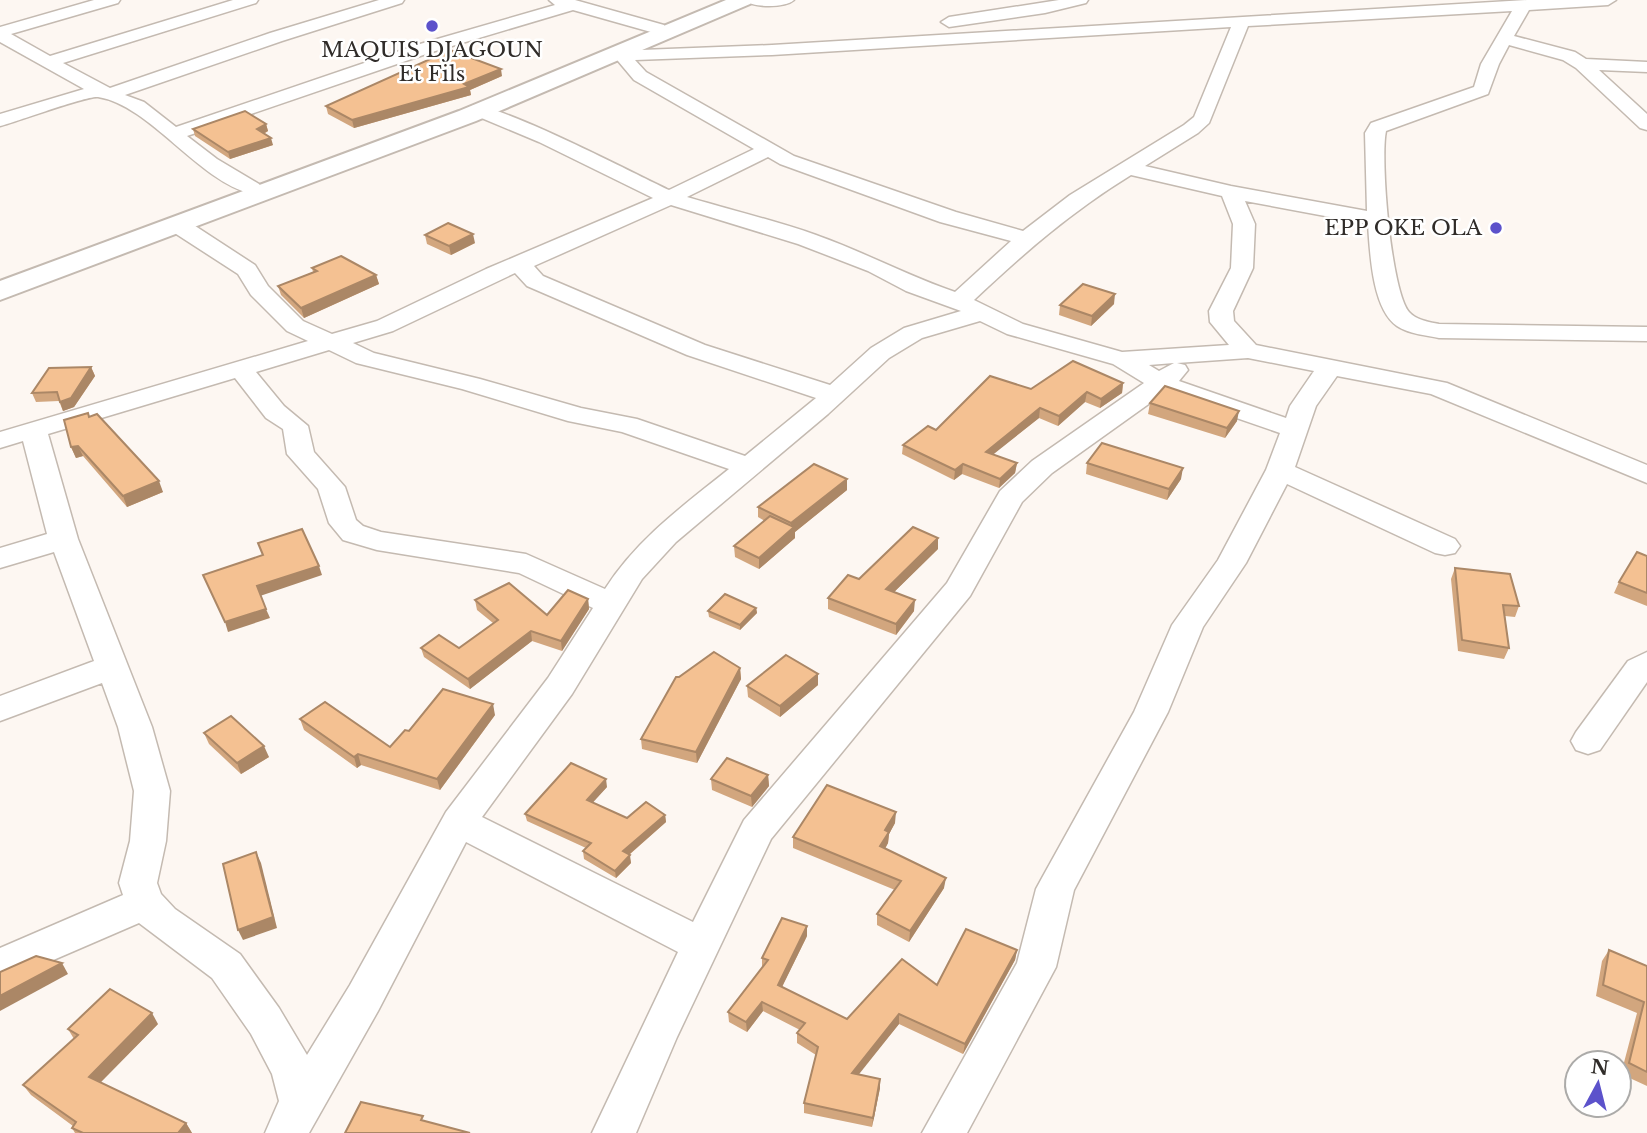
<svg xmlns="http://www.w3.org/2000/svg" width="1647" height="1133" font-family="'Libre Baskerville',serif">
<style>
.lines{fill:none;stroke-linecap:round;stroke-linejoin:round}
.minor-casing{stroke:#c4bab1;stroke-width:3}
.primary-casing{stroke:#c4bab1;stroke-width:4}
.minor{fill:#fff;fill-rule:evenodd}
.primary{fill:#fff;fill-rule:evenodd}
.wall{fill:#d2a67e}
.shaded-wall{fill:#ab8766}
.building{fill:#f4c192;stroke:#ab8766;stroke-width:2}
.poi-dot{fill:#5c52cb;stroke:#fff;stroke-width:2.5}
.labels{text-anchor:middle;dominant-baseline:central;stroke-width:5;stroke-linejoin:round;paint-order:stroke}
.far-poi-label{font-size:21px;fill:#302c29;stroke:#fff}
</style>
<rect width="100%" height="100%" fill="#fdf7f2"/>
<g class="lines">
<!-- minor casing -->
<g class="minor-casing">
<g id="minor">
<path d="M94 0H120L118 3 11 34 50 56 233 0H258L256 3 63 63 110 88 270 33 379 0H404L402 3 282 41 125 95 144 102 176 127 420 44 555 5 549 0H575L664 25 666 29 658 34 573 10 432 52 187 136 217 159 259 184 262 188 259 192 252 194C198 181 150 105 98 97 88 95 16 122 0 126V114L84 89 0 42V27Z"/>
<path d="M744 0H794C785 8 753 8 744 0Z"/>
<path d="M1059 0H1088L1086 3 1045 13 949 27 941 22 949 17Z"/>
<path d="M1527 0H1616L1608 5 1529 10 1514 36 1575 52 1586 59 1647 62V72L1599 70 1647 114V130L1640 128 1576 68 1563 60 1509 45 1499 64 1488 94 1386 131C1380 159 1391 291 1409 312 1416 320 1429 322 1439 324L1647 327V341L1439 338C1425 335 1409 334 1397 326 1372 309 1370 252 1368 224L1245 201 1255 224 1253 268 1233 311 1234 321 1256 345 1447 383 1647 465V483L1431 394 1337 376 1316 406 1295 467 1455 539 1460 546 1455 553 1445 555 1435 553 1287 484 1246 563 1203 627 1168 712 1074 890 1056 967 967 1133H922L1017 963 1036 889 1042 878 1134 712 1172 625 1218 560 1266 470 1280 433 1164 393 1052 473 1022 502 970 596 771 839 677 1037 636 1133H592L678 952 466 842 378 1011 309 1133H265L279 1101 272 1074 251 1034 212 978 139 923 0 983V948L123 895 119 883 130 841 134 791 118 727 102 683 0 721V696L94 661 54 552 0 568V548L47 534 23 441 0 448V432L308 341 287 331 251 295 238 274 170 230 167 225 170 220H186L255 265 268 286 303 321 332 334 377 321 486 269 653 198 539 142 472 114 470 110 472 106C495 101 639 176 669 190L754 149 634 80 613 55 616 51 772 45ZM1512 11 1481 64 1474 87 1371 123 1365 133 1367 211 1231 186 1145 166 1198 133 1209 123 1248 26ZM1231 27 1194 117 1184 125 1070 195 1023 231 956 212 794 156 646 72 635 60 772 55ZM768 157 780 164 940 222 1011 241 955 292C908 276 864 252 816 235 774 220 730 210 687 197ZM1131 175 1222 196 1233 224 1231 268 1209 311 1210 322 1229 345 1122 352 1023 324 974 300C1025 252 1071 212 1131 175ZM671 205 798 244 868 271 906 291 961 311 904 328 871 348 830 385 705 345 543 276 534 266ZM515 273 527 286 687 355 816 398 745 456 637 419 581 408 480 379 374 353 353 343 393 331ZM980 321 1007 334 1113 364 1144 383 1032 461 1000 491 947 583 744 820 693 922 482 817 572 694 642 579 676 542 828 414 889 358 922 338ZM329 350 356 363 462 389 568 421 622 432 729 469C684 505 637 539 605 589L526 554 381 532 363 526 356 520 345 487 314 452 308 426 284 406 256 372ZM1248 358 1314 371 1290 406 1286 418 1179 381 1188 370 1185 365 1177 363ZM1174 363 1159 371 1149 365ZM235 378 266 418 283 429 287 454 318 489 329 523 343 540 377 550 519 573 593 608 548 678 446 812 350 985 307 1055 279 1008 240 954 175 909 161 894 157 883 166 841 170 791 152 727 78 539 48 434Z"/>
<path d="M1647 652V682L1600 750 1588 754 1576 750 1571 741 1576 732 1628 661Z"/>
</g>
</g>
<!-- primary casing -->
<g class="primary-casing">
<path id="primary" d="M726 0H753L750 4 476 121 0 300V281L459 111Z"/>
</g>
<!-- minor -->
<use href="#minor" class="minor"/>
<!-- primary -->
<use href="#primary" class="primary"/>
</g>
<!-- wall -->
<g class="wall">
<path d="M502 76 470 90 471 95 354 128 328 114 326 106Z"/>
<path d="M266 124 268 131 264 134 273 145 230 159 195 136 193 129Z"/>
<path d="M425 235 475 243 451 255 427 244Z"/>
<path d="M312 268 376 275 379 284 304 318 281 295 278 286 313 272Z"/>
<path d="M1114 304 1091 326 1059 315 1060 305Z"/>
<path d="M91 367 95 376 74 407 63 411 59 401 36 402 32 393Z"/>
<path d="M1123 383 1122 393 1100 408 1085 402 1058 426 1039 418 993 454 1017 463 1015 473 999 488 962 474 954 480 902 454 903 445 1031 389Z"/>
<path d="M1150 403 1237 421 1225 438 1148 414Z"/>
<path d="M90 417 163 492 127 507 83 456 76 458 71 447Z"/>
<path d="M1087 463 1181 479 1167 500 1086 474Z"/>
<path d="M847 479V490L795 532V538L759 569 735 557 734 546 765 521 758 517V507Z"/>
<path d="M938 549 894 592 914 611 896 635 828 609V598L859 579Z"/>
<path d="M1647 556V606L1614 593 1619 582Z"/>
<path d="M1455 568 1519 606 1515 617 1505 616 1509 648 1504 659 1458 651 1451 579Z"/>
<path d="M588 599 589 609 562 651 532 641 470 689 424 657 421 648H459L493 623 477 610 475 600 547 615Z"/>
<path d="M756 608 757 613 740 630 709 617 708 611Z"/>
<path d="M740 668 741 679 697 763 642 749 641 739 679 677Z"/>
<path d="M818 685 780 717 748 697 747 686Z"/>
<path d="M495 715 440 790 361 765 357 768 304 730 300 719 390 747 409 731Z"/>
<path d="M204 733 269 757 241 774 209 744Z"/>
<path d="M768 775 769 786 752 807 712 790 711 779Z"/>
<path d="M607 787 592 802 627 818 665 815 666 822 629 855 631 863 616 878 584 859 583 851 586 848 527 821 525 814Z"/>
<path d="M895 823 889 834 888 843 885 849 944 888 909 942 877 925V914L895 890 793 848V837Z"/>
<path d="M807 936 782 987 847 1019 937 985 1017 950 1015 960 963 1054 899 1024 858 1074 880 1088 872 1127 804 1113V1103L816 1055 797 1043V1033L800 1030 763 1011 747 1032 729 1022 728 1012 762 968V958Z"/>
<path d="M1609 950 1647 966V1086L1621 1074 1637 1013 1596 996 1602 961Z"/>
<path d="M158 1024 100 1083 186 1123 192 1133H75L72 1128 73 1126 31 1095 23 1085 74 1039 68 1029Z"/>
</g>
<!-- shaded-wall -->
<g class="shaded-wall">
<path d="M501 69 502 76 470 90 471 95 354 128 352 120 464 84Z"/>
<path d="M266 124 268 131 258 136 257 129Z"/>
<path d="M271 138 273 145 230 159 228 152Z"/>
<path d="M473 234 475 243 451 255 449 246Z"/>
<path d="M376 275 379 284 304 318 301 308Z"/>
<path d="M1115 294 1114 304 1091 326 1092 316Z"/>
<path d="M91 367 95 376 74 407 63 411 60 402Z"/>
<path d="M1123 383 1122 393 1100 408 1101 399Z"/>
<path d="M1087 392 1085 402 1058 426 1059 416Z"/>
<path d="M1040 408 1039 418 985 461 986 452Z"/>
<path d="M1239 411 1237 421 1225 438 1227 428Z"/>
<path d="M78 446 83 456 76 458 71 447Z"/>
<path d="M1017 463 1015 473 999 488 1000 479Z"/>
<path d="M963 464 962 474 954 480 955 470Z"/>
<path d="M1183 468 1181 479 1167 500 1169 489Z"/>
<path d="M847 479V490L795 532V538L759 569V558L791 530V523Z"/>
<path d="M159 481 163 492 127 507 123 496Z"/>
<path d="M938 538V549L886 600V589Z"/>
<path d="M319 566 322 575 260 596 257 586Z"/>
<path d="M588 599 589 609 562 651 561 641Z"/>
<path d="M915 600 914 611 896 635V624Z"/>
<path d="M756 608 757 613 740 630V625Z"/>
<path d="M266 609 270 618 228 632 225 622Z"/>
<path d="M531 631 532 641 470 689 468 679Z"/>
<path d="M740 668 741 679 697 763 696 752Z"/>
<path d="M818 674V685L780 717V706Z"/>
<path d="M493 704 495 715 440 790 437 779Z"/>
<path d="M264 746 269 757 241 774 237 763Z"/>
<path d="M358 754 361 765 357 768 354 757Z"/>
<path d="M768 775 769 786 752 807 751 796Z"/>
<path d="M606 779 607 787 588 808 587 800Z"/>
<path d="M896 812 895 823 889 834 888 843 880 857V846L885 830Z"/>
<path d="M665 815 666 822 624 859 623 851Z"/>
<path d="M256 852 261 863 277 928 243 940 238 930Z"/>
<path d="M630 855 631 863 616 878 615 871Z"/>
<path d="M946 878 944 888 909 942 910 931Z"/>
<path d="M807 926V936L778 995V985Z"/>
<path d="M1017 950 1015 960 963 1054 965 1044Z"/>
<path d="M62 963 68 974 0 1011V996Z"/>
<path d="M762 1002 763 1011 747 1032 746 1022Z"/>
<path d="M152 1013 158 1024 95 1088 89 1077Z"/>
<path d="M899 1014V1024L852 1083V1073Z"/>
<path d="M880 1079V1088L872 1127 873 1118Z"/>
<path d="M186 1123 192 1133H178Z"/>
</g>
<!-- building -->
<g class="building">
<path d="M450 50 501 69 464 84 469 87 352 120 326 106Z"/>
<path d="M245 111 266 124 257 129 271 138 228 152 193 129Z"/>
<path d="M448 223 473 234 449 246 425 235Z"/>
<path d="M341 256 376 275 301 308 278 286 317 271 312 268Z"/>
<path d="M1083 284 1115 294 1092 316 1060 305Z"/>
<path d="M1073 361 1123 383 1101 399 1087 392 1059 416 1040 408 986 452 1017 463 1000 479 963 464 955 470 903 445 928 426 936 430 990 376 1031 389Z"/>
<path d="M91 367 71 398 60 402 57 392 32 393 49 368Z"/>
<path d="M1165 386 1239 411 1227 428 1150 403Z"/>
<path d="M88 413 89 417 97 414 159 481 123 496 78 446 71 447 64 420Z"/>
<path d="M1102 443 1183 468 1169 489 1087 463Z"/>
<path d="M814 464 847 479 791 523 758 507Z"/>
<path d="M770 516 794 527 759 558 734 546Z"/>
<path d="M913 527 938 538 886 589 915 600 896 624 828 598 848 575 859 579Z"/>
<path d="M302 529 319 566 257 586 266 609 225 622 203 575 263 555 258 543Z"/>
<path d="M1637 552 1647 556V593L1619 582Z"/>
<path d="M1455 568 1510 574 1519 606 1503 605 1509 648 1462 640Z"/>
<path d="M509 583 547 615 568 590 588 599 561 641 531 631 468 679 421 648 439 635 459 648 498 620 475 600Z"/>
<path d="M725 594 756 608 740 625 708 611Z"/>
<path d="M714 652 740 668 696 752 641 739 676 677H679Z"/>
<path d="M786 655 818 674 780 706 747 686Z"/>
<path d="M443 689 493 704 437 779 358 754 354 757 300 719 325 702 390 747 405 730 409 731Z"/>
<path d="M231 716 264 746 237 763 204 733Z"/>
<path d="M727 758 768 775 751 796 711 779Z"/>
<path d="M571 763 606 779 587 800 627 818 646 802 665 815 623 851 630 855 615 871 583 851 591 843 525 814Z"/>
<path d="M827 785 896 812 885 830 889 832 880 846 946 878 910 931 877 914 901 881 793 837Z"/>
<path d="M256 852 273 917 238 930 223 864Z"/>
<path d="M782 918 807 926 778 985 847 1019 902 959 937 985 966 929 1017 950 965 1044 899 1014 852 1073 880 1079 873 1118 804 1103 818 1047 797 1033 805 1023 762 1002 746 1022 728 1012 768 960 762 958Z"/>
<path d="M1609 950 1647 966V1072L1629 1063 1644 1002 1603 985Z"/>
<path d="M36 956 62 963 0 996V972Z"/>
<path d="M110 989 152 1013 89 1077 186 1123 178 1133H83L72 1128 76 1122 23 1085 78 1035 68 1029Z"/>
<path d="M361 1102 423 1116 421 1120 470 1133H345Z"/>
</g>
<!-- markers -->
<g class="poi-dot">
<circle cx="432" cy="26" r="7"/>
<circle cx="1496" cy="228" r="7"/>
</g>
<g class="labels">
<!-- far-poi labels -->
<g class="far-poi-label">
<text x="432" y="50">MAQUIS DJAGOUN<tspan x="432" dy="24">Et Fils</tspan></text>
<text x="1482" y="228" text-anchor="end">EPP OKE OLA</text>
</g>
</g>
<!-- north arrow -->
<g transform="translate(1598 1084) rotate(7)"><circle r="33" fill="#ffffff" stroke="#acaba9" stroke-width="2"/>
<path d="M0-5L12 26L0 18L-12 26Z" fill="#5c52cb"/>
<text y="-10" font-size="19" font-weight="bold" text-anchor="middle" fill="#302c29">N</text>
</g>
</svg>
